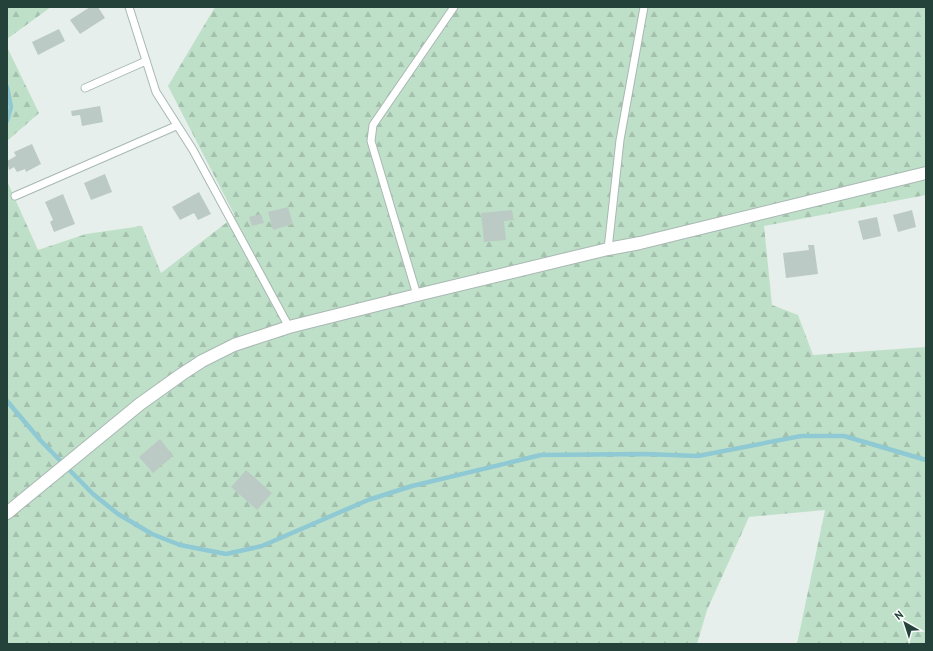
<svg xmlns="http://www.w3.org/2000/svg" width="933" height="651" font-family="'PT Sans',sans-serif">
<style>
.forest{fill:url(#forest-firs)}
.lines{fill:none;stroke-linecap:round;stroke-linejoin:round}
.stream{stroke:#8ec9d4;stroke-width:4.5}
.building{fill:#bbcac4}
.service-casing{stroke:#a8b8b2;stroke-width:9}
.minor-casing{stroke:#a8b8b2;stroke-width:14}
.service{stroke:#fff;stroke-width:7}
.minor{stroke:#fff;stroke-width:12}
</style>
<defs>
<pattern id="forest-firs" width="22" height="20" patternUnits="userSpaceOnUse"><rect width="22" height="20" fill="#bfe0c8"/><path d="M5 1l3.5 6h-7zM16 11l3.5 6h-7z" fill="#a4c1ad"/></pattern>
</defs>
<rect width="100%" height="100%" fill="#e6efeb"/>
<!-- forest -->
<g class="forest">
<path d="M7 7H51L7 39Z"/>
<path d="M215 7H926V195L764 226 772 305 798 315 813 355 926 347V644H797L825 510 749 517 707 610 697 644H7V181L38 250 86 234 142 226 161 273 235 216 168 86Z"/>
<path d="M7 47 39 113 7 141Z"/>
</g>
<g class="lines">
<!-- stream -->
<g class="stream">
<path d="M7 87 11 107 7 121"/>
<path d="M7 401 41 441 93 494 118 514 152 534 180 545 226 554 262 546 368 500 412 486 541 455 645 454 698 456 801 436H844L926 460"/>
</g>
</g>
<!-- building -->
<g class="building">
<path d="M90 7H98L105 18 80 34 70 20Z"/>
<path d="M59 29 65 41 38 55 32 42Z"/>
<path d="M100 106 103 122 82 126 80 115 72 116 71 111Z"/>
<path d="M32 144 41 164 26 172 25 169 17 172 14 167 9 170 7 161 16 156 14 152Z"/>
<path d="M105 174 112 192 91 200 84 183Z"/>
<path d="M199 192 211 214 198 220 194 213 180 220 172 207Z"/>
<path d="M63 194 75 224 54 232 50 222 53 220 45 202Z"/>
<path d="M288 207 293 224 273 230 268 212Z"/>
<path d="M512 210 514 220 504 221 506 240 484 242 481 213Z"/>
<path d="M912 210 916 227 898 232 893 215Z"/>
<path d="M261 214 264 223 252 226 249 217Z"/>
<path d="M877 217 881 236 863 240 858 221Z"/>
<path d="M808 245H814L818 274 786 278 783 253 809 250Z"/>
<path d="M160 439 173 456 153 473 139 457Z"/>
<path d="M246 470 272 493 257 510 231 487Z"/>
</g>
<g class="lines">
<!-- service casing -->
<g class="service-casing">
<g id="service">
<path d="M129 7 156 92 193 150 289 327"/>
<path d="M85 88 146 61"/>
<path d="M15 196 176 126"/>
<path d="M608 249 620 140 644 7"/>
<path d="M417 295 371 141 373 125 454 7"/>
</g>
</g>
<!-- minor casing -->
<g class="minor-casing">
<path id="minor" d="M7 513 140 404 182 374 202 361 234 345 289 327 417 295 608 249 640 243 926 173"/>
</g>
<!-- service -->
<use href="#service" class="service"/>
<!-- minor -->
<use href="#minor" class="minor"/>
</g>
<!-- border -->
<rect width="933" height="651" fill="none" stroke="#24423a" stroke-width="16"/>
<!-- north arrow -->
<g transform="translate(905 623) rotate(321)" stroke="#f7fbf9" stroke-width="3" paint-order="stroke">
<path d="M0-3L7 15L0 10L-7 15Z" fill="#24423a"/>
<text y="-6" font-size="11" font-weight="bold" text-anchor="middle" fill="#24423a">N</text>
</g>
</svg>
